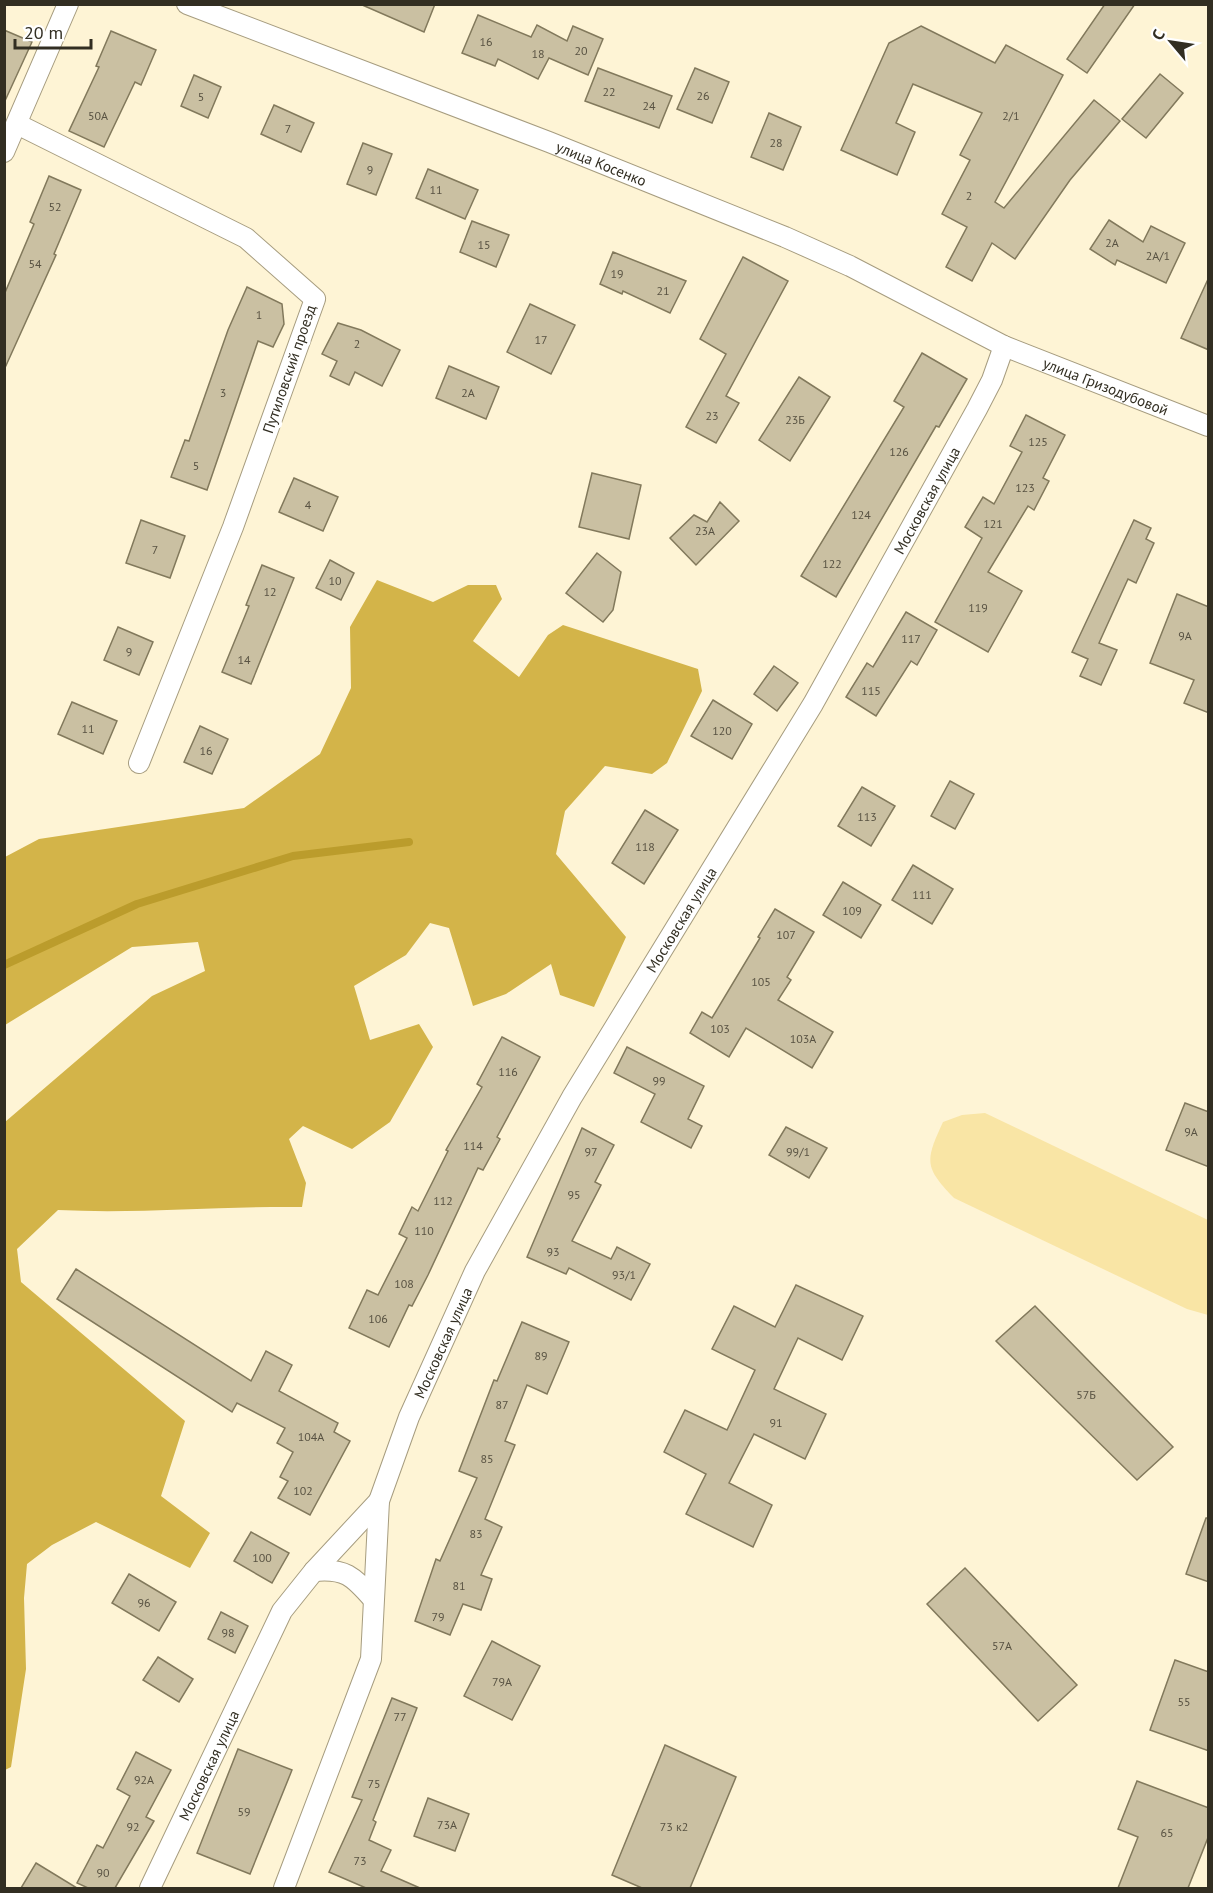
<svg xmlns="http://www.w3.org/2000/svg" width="1213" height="1893" font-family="'PT Sans',sans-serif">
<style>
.green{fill:#f9e5a5}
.forest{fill:#d3b449}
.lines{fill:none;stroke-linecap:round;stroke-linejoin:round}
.stream{stroke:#bb9c2c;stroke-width:8}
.building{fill:#cac0a2;stroke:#82795c;stroke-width:1.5}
.minor-casing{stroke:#a69c7f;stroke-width:22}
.minor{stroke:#fff;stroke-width:20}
.labels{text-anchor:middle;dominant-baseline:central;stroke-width:6;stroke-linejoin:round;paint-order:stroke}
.number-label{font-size:12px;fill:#585242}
.street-label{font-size:15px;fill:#322e22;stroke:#fff}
</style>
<rect width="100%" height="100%" fill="#fef4d5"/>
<!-- green -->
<path class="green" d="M985 1113 1208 1220V1315L1187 1309 954 1198C924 1167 925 1161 943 1122L962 1115Z"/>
<!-- forest -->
<path class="forest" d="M377 580 433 602 468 585H496L502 599 473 641 519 677 548 635 563 625 698 669 702 691 667 763 652 774 605 766 565 811 556 854 626 937 594 1007 560 995 551 964 506 994 473 1006 449 928 430 923 406 955 354 986 370 1040 419 1024 433 1047 390 1122 352 1149 303 1126 289 1139 306 1183 302 1207C221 1206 139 1214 58 1210L17 1249 21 1282 185 1421 161 1496 210 1533 190 1568 96 1522 52 1545 27 1564 24 1598 26 1669 11 1767 5 1770V1122L152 996 205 971 198 942 132 947 5 1025V857L39 839 244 808 320 754 351 688 350 627Z"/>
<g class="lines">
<!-- stream -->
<path class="stream" d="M4 965 137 904 293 856 409 842"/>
</g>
<!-- building -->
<g class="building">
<path d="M360 4H435L424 32Z"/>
<path d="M1105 4H1135L1087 73 1067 59Z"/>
<path d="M478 15 531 37 537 25 567 41 573 26 603 39 588 75 549 58 538 79 498 59 495 66 462 53Z"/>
<path d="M921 26 995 63 1006 45 1063 75 995 202 1004 208 1094 100 1120 121 1070 180 1015 259 992 243 972 281 946 267 967 227 942 214 970 160 960 155 982 113 913 84 896 123 915 132 897 175 841 150 889 43Z"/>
<path d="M4 30 32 42 4 103Z"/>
<path d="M111 31 156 50 141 85 135 82 104 147 69 131 99 67 96 66Z"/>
<path d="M598 68 672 96 659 128 585 101Z"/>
<path d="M695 68 729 82 712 123 677 109Z"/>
<path d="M1160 74 1183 93 1146 138 1122 119Z"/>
<path d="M194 75 221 87 208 118 181 106Z"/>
<path d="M274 105 314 123 301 152 261 134Z"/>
<path d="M769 113 801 127 783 170 751 157Z"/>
<path d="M363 143 392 154 376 195 347 184Z"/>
<path d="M428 169 478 190 465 219 416 198Z"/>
<path d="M49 176 81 190 54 254 56 255 4 370V295L34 224 30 222Z"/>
<path d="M1109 220 1143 242 1151 226 1185 243 1166 283 1117 260 1115 265 1090 249Z"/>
<path d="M472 221 509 235 496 267 460 252Z"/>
<path d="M613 252 686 281 670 313 623 291 622 294 600 284Z"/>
<path d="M743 257 788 281 726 396 739 403 716 443 686 427 726 354 700 339Z"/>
<path d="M1209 277V350L1181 338Z"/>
<path d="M247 287 282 304 284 324 273 347 258 341 207 490 171 477 185 440 189 441 228 330Z"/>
<path d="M530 304 575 325 551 374 507 352Z"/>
<path d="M338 323 361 330 400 350 382 386 355 372 349 385 330 376 337 361 322 354Z"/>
<path d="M922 353 967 379 939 427 936 426 836 597 801 576 904 407 894 401Z"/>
<path d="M449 366 499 387 486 419 436 398Z"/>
<path d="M799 377 830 397 790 461 759 440Z"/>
<path d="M1026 415 1065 435 1043 478 1049 481 1034 510 1028 506 988 572 1022 591 988 652 935 622 982 538 965 527 983 497 994 504 1022 452 1010 446Z"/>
<path d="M592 473 641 485 629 539 579 527Z"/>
<path d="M294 478 338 497 323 531 279 512Z"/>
<path d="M720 502 739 521 696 565 670 538 694 515 707 522Z"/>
<path d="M141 520 185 536 170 578 126 563Z"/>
<path d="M1134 520 1151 528 1146 539 1154 543 1136 583 1128 579 1099 643 1117 650 1101 685 1080 676 1088 659 1072 652Z"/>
<path d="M597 553 621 572 613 610 603 622 566 593Z"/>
<path d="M330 560 354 573 341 600 316 588Z"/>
<path d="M262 565 294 578 251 684 222 672 249 606 246 605Z"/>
<path d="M1177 594 1209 607V713L1184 703 1194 680 1150 663Z"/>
<path d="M906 612 937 630 917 665 911 661 876 716 846 697 867 663 873 667Z"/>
<path d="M118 627 153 642 139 675 104 660Z"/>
<path d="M774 666 798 683 777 711 754 694Z"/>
<path d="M713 700 752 724 732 759 691 736Z"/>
<path d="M72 702 117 721 103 754 58 734Z"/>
<path d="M200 726 228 739 212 774 184 762Z"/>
<path d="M950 781 974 794 955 829 931 816Z"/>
<path d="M862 787 895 806 871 846 838 826Z"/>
<path d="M645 810 678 830 644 884 612 863Z"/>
<path d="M913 865 953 889 932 924 892 900Z"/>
<path d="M843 882 881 905 861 938 823 915Z"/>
<path d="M775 909 814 932 787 977 791 980 778 1000 833 1032 812 1068 746 1028 729 1057 690 1033 702 1012 712 1018 760 938 758 937Z"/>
<path d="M502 1037 540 1057 497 1137 500 1139 483 1170 478 1168 428 1275 412 1306 409 1305 389 1347 349 1328 367 1290 378 1295 407 1238 399 1234 412 1207 418 1211 448 1151 446 1150 482 1087 477 1084Z"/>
<path d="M627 1047 704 1086 688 1119 702 1126 691 1148 641 1122 655 1094 614 1073Z"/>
<path d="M1185 1103 1209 1112V1167L1166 1150Z"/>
<path d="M786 1127 827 1148 809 1178 769 1155Z"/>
<path d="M582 1128 614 1145 595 1182 601 1185 572 1241 611 1259 617 1247 650 1264 631 1300 569 1268 566 1274 527 1257Z"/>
<path d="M76 1269 251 1381 266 1351 292 1365 279 1391 338 1423 334 1432 350 1441 310 1515 278 1498 288 1481 280 1477 293 1452 277 1443 285 1428 237 1403 232 1412 57 1299Z"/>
<path d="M796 1285 863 1316 842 1360 798 1338 774 1389 826 1414 805 1459 754 1434 729 1483 772 1505 753 1547 686 1514 706 1474 664 1452 685 1410 727 1430 755 1370 712 1349 734 1306 775 1327Z"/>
<path d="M1035 1306 1173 1447 1137 1480 996 1341Z"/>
<path d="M522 1322 569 1342 547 1394 527 1385 505 1441 515 1445 485 1519 502 1527 481 1575 492 1579 481 1610 463 1604 450 1635 415 1621 436 1559 440 1561 477 1478 459 1471 494 1380 497 1381Z"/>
<path d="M1206 1518H1209V1582L1186 1574Z"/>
<path d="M251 1532 289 1553 272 1583 234 1561Z"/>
<path d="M965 1568 1077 1685 1038 1721 927 1604Z"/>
<path d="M129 1574 176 1602 159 1631 112 1603Z"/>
<path d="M221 1612 248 1626 235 1653 208 1639Z"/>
<path d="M492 1641 540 1666 512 1720 464 1696Z"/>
<path d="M158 1657 193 1679 179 1702 143 1680Z"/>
<path d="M1175 1660 1209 1672V1751L1150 1730Z"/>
<path d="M392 1698 417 1708 373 1820 376 1822 369 1840 391 1850 381 1871 420 1888H366L329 1872 362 1800 352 1797Z"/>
<path d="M665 1745 736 1777 690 1888H642L612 1875Z"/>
<path d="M238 1749 292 1770 250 1874 197 1853Z"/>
<path d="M136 1752 171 1770 146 1817 154 1821 115 1888H88L77 1883 97 1845 103 1848 130 1796 117 1789Z"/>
<path d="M1137 1781 1209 1808V1835L1188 1888H1118L1138 1837 1118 1829Z"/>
<path d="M428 1798 469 1814 455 1851 414 1836Z"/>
<path d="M36 1863 77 1888H21Z"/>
</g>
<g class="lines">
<!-- minor casing -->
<g class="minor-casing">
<g id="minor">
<path id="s1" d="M187 4 549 142 785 237 850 266 1004 346 1208 426"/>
<path d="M17 124 246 238 315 299 233 527 139 763"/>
<path d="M4 152 68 4"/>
<path d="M314 1571C345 1568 353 1576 373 1599"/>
<path id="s2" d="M150 1888 282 1611 314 1571 379 1501"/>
<path id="s3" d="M284 1888 371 1659 379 1501 409 1417 475 1271 572 1097 813 704 977 409 992 380 1004 346"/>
</g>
</g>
<!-- minor -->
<use href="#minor" class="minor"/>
</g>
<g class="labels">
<!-- number labels -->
<g class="number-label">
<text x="486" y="41">16</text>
<text x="581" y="50">20</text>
<text x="538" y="53">18</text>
<text x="609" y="91">22</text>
<text x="703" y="95">26</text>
<text x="201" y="96">5</text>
<text x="649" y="105">24</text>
<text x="98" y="115">50А</text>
<text x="1011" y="115">2/1</text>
<text x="288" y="128">7</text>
<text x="776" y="142">28</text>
<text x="370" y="169">9</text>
<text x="436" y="189">11</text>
<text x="969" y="195">2</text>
<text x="55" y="206">52</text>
<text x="1112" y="242">2А</text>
<text x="484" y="244">15</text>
<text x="1158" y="255">2А/1</text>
<text x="35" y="263">54</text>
<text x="617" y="273">19</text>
<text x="663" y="290">21</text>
<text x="259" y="314">1</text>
<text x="541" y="339">17</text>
<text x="357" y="343">2</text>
<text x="223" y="392">3</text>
<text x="468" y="392">2А</text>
<text x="712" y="415">23</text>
<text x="795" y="419">23Б</text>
<text x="1038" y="441">125</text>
<text x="899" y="451">126</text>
<text x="196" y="465">5</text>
<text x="1025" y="487">123</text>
<text x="308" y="504">4</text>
<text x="861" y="514">124</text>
<text x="993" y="523">121</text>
<text x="705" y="530">23А</text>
<text x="155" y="549">7</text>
<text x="832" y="563">122</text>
<text x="335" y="580">10</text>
<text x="270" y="591">12</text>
<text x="978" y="607">119</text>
<text x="1185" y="635">9А</text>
<text x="911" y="638">117</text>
<text x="129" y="651">9</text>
<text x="244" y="659">14</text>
<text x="871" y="690">115</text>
<text x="88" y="728">11</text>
<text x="722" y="730">120</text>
<text x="206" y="750">16</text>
<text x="867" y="816">113</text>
<text x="645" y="846">118</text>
<text x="922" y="894">111</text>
<text x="852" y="910">109</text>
<text x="786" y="934">107</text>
<text x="761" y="981">105</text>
<text x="720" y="1028">103</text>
<text x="803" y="1038">103А</text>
<text x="508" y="1071">116</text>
<text x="659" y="1080">99</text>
<text x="1191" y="1131">9А</text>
<text x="473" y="1145">114</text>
<text x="591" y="1151">97</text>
<text x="798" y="1151">99/1</text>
<text x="574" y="1194">95</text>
<text x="443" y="1200">112</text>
<text x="424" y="1230">110</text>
<text x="553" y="1251">93</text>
<text x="624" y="1274">93/1</text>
<text x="404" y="1283">108</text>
<text x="378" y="1318">106</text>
<text x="541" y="1355">89</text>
<text x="1086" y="1394">57Б</text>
<text x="502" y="1404">87</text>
<text x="776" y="1422">91</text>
<text x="311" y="1436">104А</text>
<text x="487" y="1458">85</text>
<text x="303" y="1490">102</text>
<text x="476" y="1533">83</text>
<text x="262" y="1557">100</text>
<text x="459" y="1585">81</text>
<text x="144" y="1602">96</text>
<text x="438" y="1616">79</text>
<text x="228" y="1632">98</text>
<text x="1002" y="1645">57А</text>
<text x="502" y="1681">79А</text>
<text x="1184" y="1701">55</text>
<text x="400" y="1716">77</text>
<text x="144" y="1779">92А</text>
<text x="374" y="1783">75</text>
<text x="244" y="1811">59</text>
<text x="447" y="1824">73А</text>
<text x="133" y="1826">92</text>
<text x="674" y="1826">73 к2</text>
<text x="1167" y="1832">65</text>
<text x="360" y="1860">73</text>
<text x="103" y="1872">90</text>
</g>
<!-- street labels -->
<g class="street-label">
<text stroke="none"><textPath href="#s1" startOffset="444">улица Косенко</textPath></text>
<text transform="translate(289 369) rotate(-71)">Путиловский проезд</text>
<text stroke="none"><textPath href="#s1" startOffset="996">улица Гризодубовой</textPath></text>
<text stroke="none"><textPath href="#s3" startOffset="1546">Московская улица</textPath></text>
<text stroke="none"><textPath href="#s3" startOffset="1060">Московская улица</textPath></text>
<text stroke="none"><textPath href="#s3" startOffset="574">Московская улица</textPath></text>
<text stroke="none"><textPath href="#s2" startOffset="136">Московская улица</textPath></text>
</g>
</g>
<!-- border -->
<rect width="1213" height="1893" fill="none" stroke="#322e22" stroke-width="12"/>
<!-- north arrow -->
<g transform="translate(1171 42) rotate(299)" stroke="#ffffff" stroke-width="4.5" paint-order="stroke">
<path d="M0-4.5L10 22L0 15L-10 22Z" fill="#322e22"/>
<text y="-9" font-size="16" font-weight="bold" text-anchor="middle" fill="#322e22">С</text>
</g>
<!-- scale -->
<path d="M15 39v9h76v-9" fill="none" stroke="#322e22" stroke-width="3"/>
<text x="24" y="39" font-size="18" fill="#322e22" stroke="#ffffff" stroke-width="4.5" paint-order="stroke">20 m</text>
</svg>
